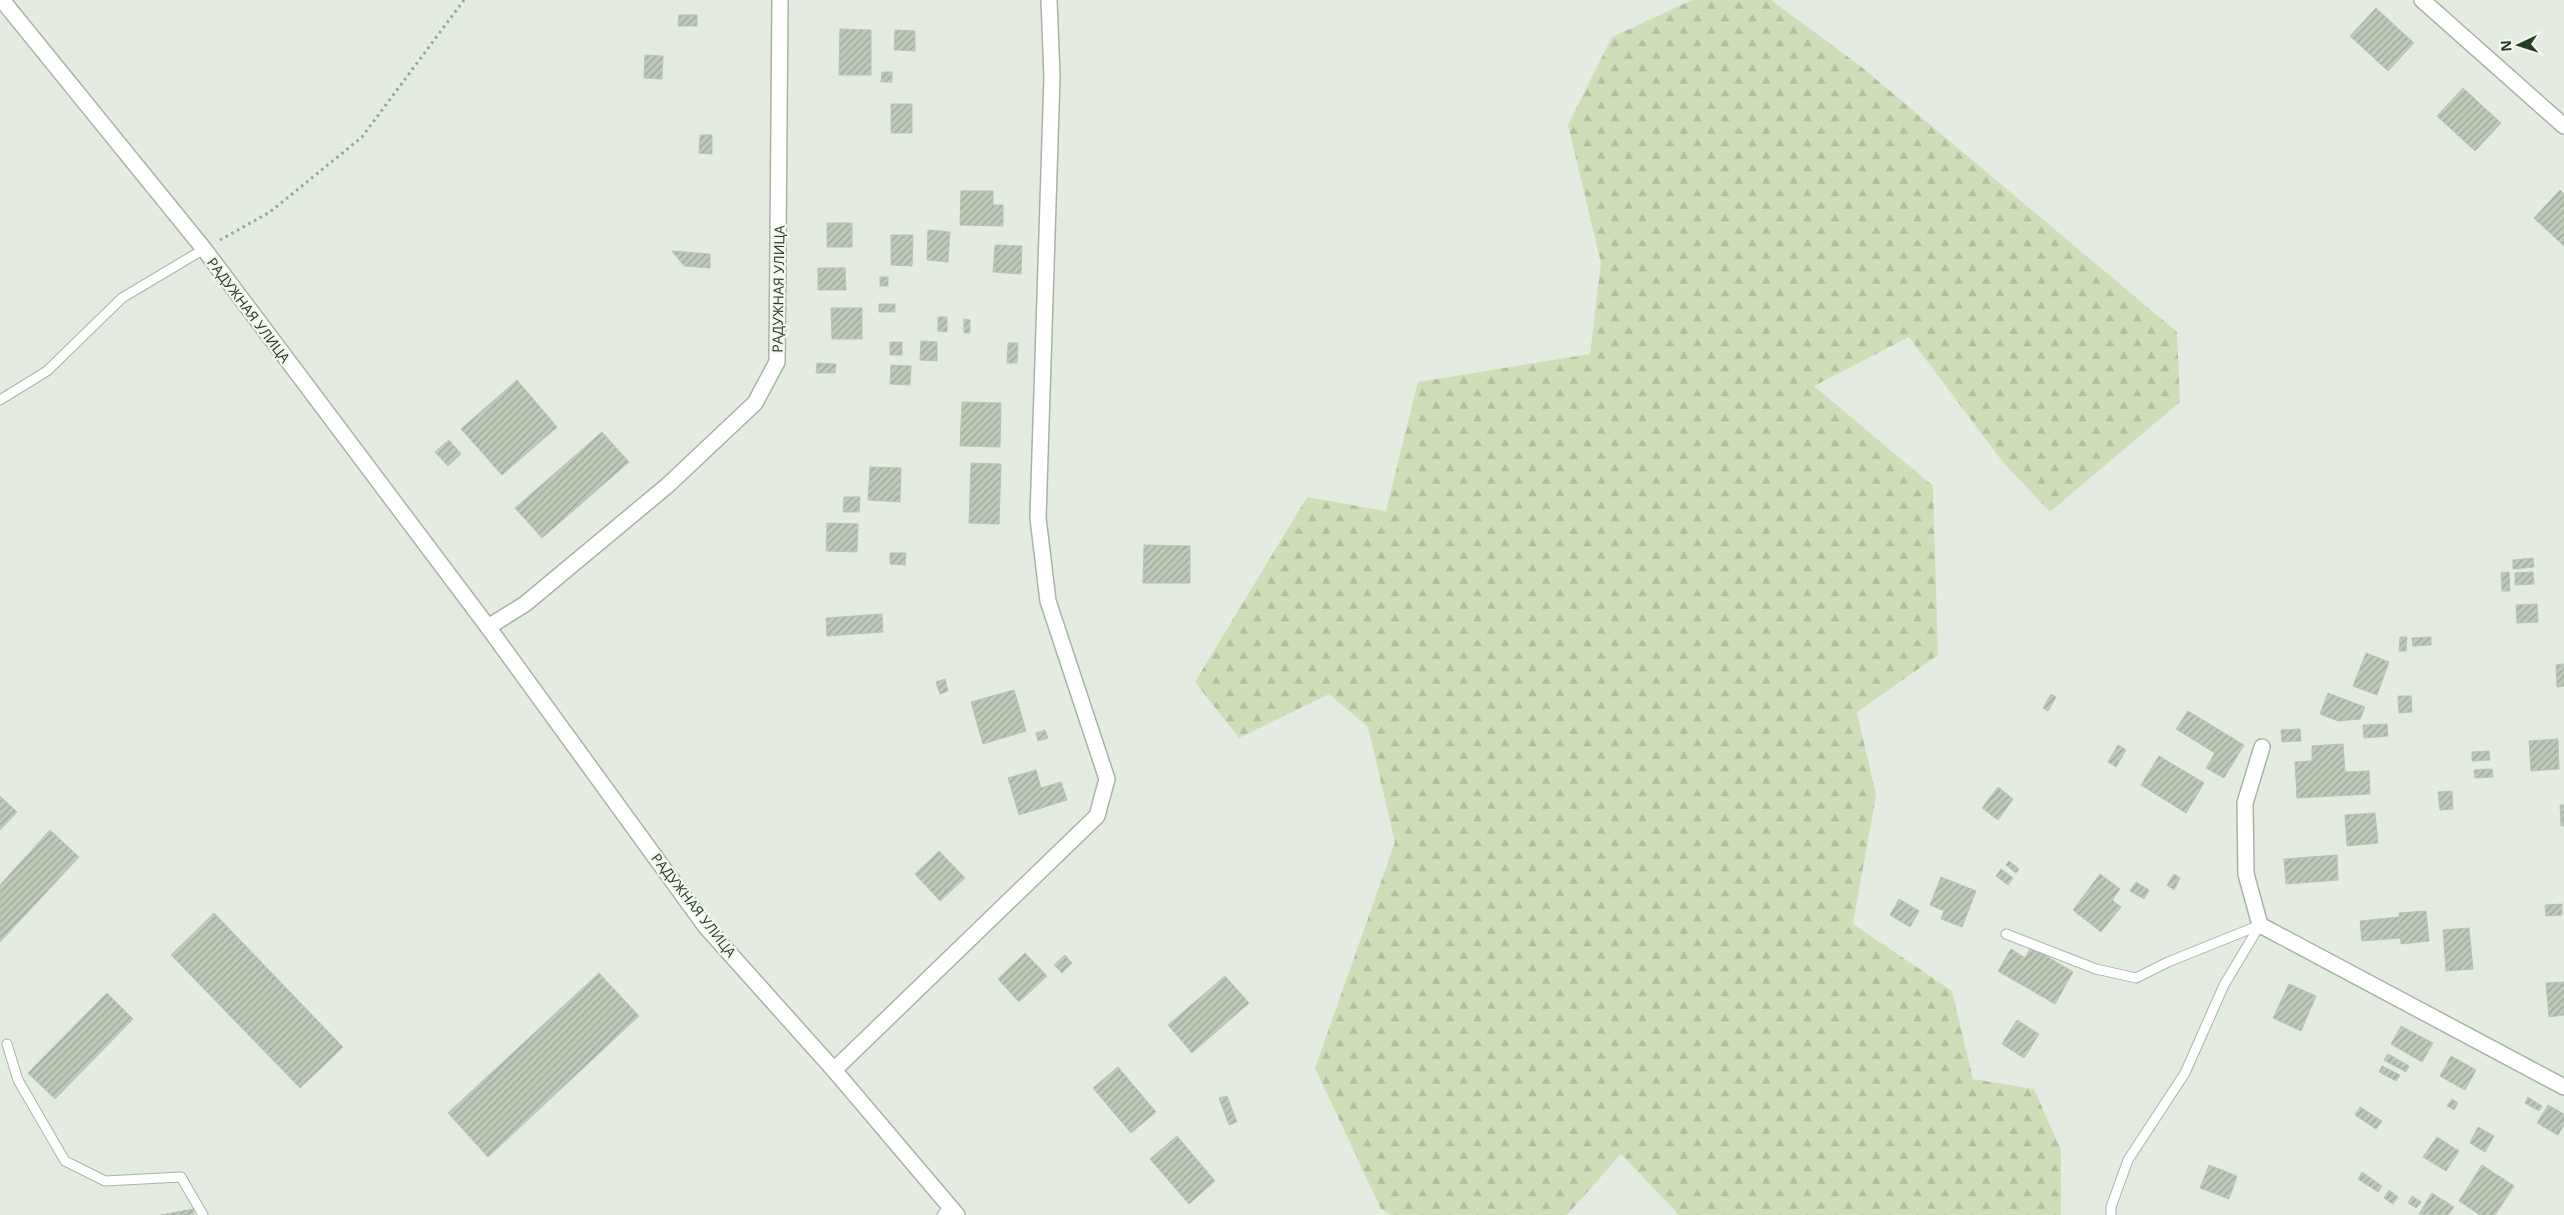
<svg xmlns="http://www.w3.org/2000/svg" width="2564" height="1215" font-family="'Open Sans',sans-serif">
<style>
.forest{fill:url(#forest-firs)}
.building{fill:url(#building-hatch);stroke:#b8c5b3}
.lines{fill:none;stroke-linecap:round;stroke-linejoin:round}
.service-casing{stroke:#a7b4a4;stroke-width:11}
.minor-casing{stroke:#a7b4a4;stroke-width:18}
.tertiary-casing{stroke:#a7b4a4;stroke-width:18}
.path{stroke:#8ab080;stroke-width:3;stroke-dasharray:2.5 4;stroke-linecap:butt}
.service{stroke:#fff;stroke-width:9}
.minor{stroke:#fff;stroke-width:15}
.tertiary{stroke:#fff;stroke-width:15}
.labels{text-anchor:middle;dominant-baseline:central;stroke-width:4.5;stroke-linejoin:round;paint-order:stroke}
.street-label{font-size:14px;fill:#253d21;stroke:#f4f8f1}
</style>
<defs>
<pattern id="forest-firs" width="22" height="20" patternUnits="userSpaceOnUse" patternTransform="scale(1.25)"><rect width="22" height="20" fill="#cfdeb9"/><path d="M5 1l3.5 6h-7zM16 11l3.5 6h-7z" fill="#b2bf9f"/></pattern>
<pattern id="building-hatch" width="6" height="6" patternUnits="userSpaceOnUse" patternTransform="scale(1.25)"><rect width="6" height="6" fill="#bec9b9"/><path d="M-1 1l2-2M0 6l6-6M5 7l2-2" fill="none" stroke="#9aa496"/></pattern>
</defs>
<rect width="100%" height="100%" fill="#e4ece1"/>
<!-- forest -->
<path class="forest" d="M1692 0H1771L1859 65 2177 332 2180 402 2050 512 2002 461 1909 337 1814 386 1933 486 1938 655 1857 712 1876 795 1853 924 1952 991 1973 1079 2034 1089 2061 1150V1215H1679L1621 1154 1567 1215H1391L1381 1209 1315 1068 1395 842 1368 727 1329 694 1239 738 1195 682 1307 497 1386 511 1418 382 1590 354 1601 263 1568 125 1612 37Z"/>
<!-- building -->
<g class="building">
<path d="M2376 8 2414 43 2388 71 2350 36Z"/>
<path d="M679 15H697V26H678Z"/>
<path d="M840 29 871 30V75H839Z"/>
<path d="M895 30 915 31V51L894 50Z"/>
<path d="M645 55 663 56 662 79 644 78Z"/>
<path d="M882 72H892V82H881Z"/>
<path d="M2463 88 2501 123 2475 151 2437 116Z"/>
<rect x="891" y="104" width="21" height="29"/>
<path d="M700 135H712V154L699 153Z"/>
<path d="M2560 190 2564 194V246L2534 218Z"/>
<path d="M961 191H993V205H1003V226L960 225Z"/>
<rect x="827" y="223" width="25" height="24"/>
<path d="M928 230 950 232 948 262 927 260Z"/>
<path d="M891 235H913L912 266 891 265Z"/>
<path d="M995 245 1022 246 1021 274 993 272Z"/>
<path d="M672 251 710 254V268L684 266Z"/>
<path d="M818 268H845L846 290H818Z"/>
<rect x="880" y="277" width="8" height="9"/>
<rect x="879" y="304" width="16" height="8"/>
<path d="M831 308H862V339H832Z"/>
<path d="M938 317H947V332L938 331Z"/>
<path d="M964 319 970 320V333H964Z"/>
<path d="M921 341 937 342V361L920 360Z"/>
<rect x="890" y="342" width="12" height="13"/>
<path d="M1008 343H1018L1017 363H1007Z"/>
<path d="M817 363 836 364 835 373H816Z"/>
<path d="M891 365 911 366 910 385 890 384Z"/>
<path d="M517 380 557 427 502 475 461 429Z"/>
<path d="M962 402 1001 403 1000 447 960 446Z"/>
<path d="M602 432 629 462 542 538 515 508Z"/>
<path d="M449 440 461 454 448 466 435 452Z"/>
<path d="M971 463 1001 464 999 524 969 523Z"/>
<path d="M870 467 901 468 900 502 868 500Z"/>
<path d="M844 497H860L859 512H843Z"/>
<path d="M827 523 858 524 857 552 826 551Z"/>
<path d="M1144 545 1190 546V583H1143Z"/>
<path d="M890 553H906L905 565 890 564Z"/>
<path d="M2533 558 2534 567 2513 569V560Z"/>
<path d="M2509 572 2510 591H2502L2501 573Z"/>
<path d="M2533 572 2534 584 2515 585V573Z"/>
<path d="M2537 604 2538 622 2517 623 2516 605Z"/>
<path d="M882 614 883 632 827 636 826 618Z"/>
<path d="M2400 637H2407L2406 651H2399Z"/>
<path d="M2431 637V645L2413 646 2412 638Z"/>
<path d="M2366 653 2389 662 2377 695 2353 686Z"/>
<path d="M2564 664V686L2557 687 2556 665Z"/>
<path d="M945 679 948 691 940 694 936 682Z"/>
<path d="M1014 690 1026 731 983 744 971 702Z"/>
<path d="M2328 693 2365 707 2360 719 2338 721 2320 714Z"/>
<path d="M2051 694 2056 697 2048 711 2043 708Z"/>
<path d="M2398 696H2411L2412 712 2399 713Z"/>
<path d="M2188 711 2244 745 2224 778 2206 768 2215 753 2176 729Z"/>
<path d="M2387 724 2388 736 2364 738 2363 725Z"/>
<path d="M2300 729 2301 741 2282 742 2281 730Z"/>
<path d="M1045 730 1048 738 1038 741 1036 733Z"/>
<path d="M2558 739 2559 769 2531 771 2529 741Z"/>
<path d="M2343 744 2345 772 2369 771 2370 794 2297 798 2295 762 2312 761V746Z"/>
<path d="M2118 745 2126 750 2116 767 2108 762Z"/>
<path d="M2489 751 2490 760 2472 761V752Z"/>
<path d="M2159 756 2204 783 2186 813 2141 785Z"/>
<path d="M2492 769 2493 777 2475 778 2474 770Z"/>
<path d="M1036 770 1041 788 1061 782 1067 800 1019 815 1008 778Z"/>
<path d="M1998 787 2013 799 1998 820 1982 808Z"/>
<path d="M2452 791 2453 809 2440 810 2438 792Z"/>
<path d="M0 796 17 812 0 830Z"/>
<path d="M2560 805H2564V826H2561Z"/>
<path d="M2375 813 2378 843 2347 846 2345 815Z"/>
<path d="M50 830 79 857 0 942V885Z"/>
<path d="M939 851 965 878 940 901 915 874Z"/>
<path d="M2337 855 2338 880 2286 884 2284 859Z"/>
<path d="M2009 861 2019 869 2016 873 2006 865Z"/>
<path d="M2001 869 2013 878 2008 885 1996 876Z"/>
<path d="M2100 874 2120 889 2112 900 2121 907 2101 932 2073 910Z"/>
<path d="M2174 874 2180 878 2174 890 2167 885Z"/>
<path d="M1941 877 1976 891 1962 927 1941 919 1944 911 1930 905Z"/>
<path d="M2136 882 2149 890 2144 899 2130 891Z"/>
<path d="M1899 899 1919 911 1910 927 1890 915Z"/>
<path d="M2562 904V915L2546 916 2545 905Z"/>
<path d="M2426 911 2429 941 2401 944 2399 913Z"/>
<path d="M214 913 343 1047 300 1088 171 955Z"/>
<path d="M2399 917 2401 938 2362 941 2360 921Z"/>
<path d="M2469 928 2473 969 2446 971 2443 930Z"/>
<path d="M2031 947 2073 972 2055 1004 1998 971 2011 949 2025 958Z"/>
<path d="M1025 953 1047 976 1019 1002 998 979Z"/>
<path d="M1065 955 1072 963 1062 973 1054 965Z"/>
<path d="M599 973 639 1016 488 1157 448 1113Z"/>
<path d="M1225 976 1249 1003 1192 1053 1168 1025Z"/>
<path d="M2564 982V1015L2549 1017 2546 983Z"/>
<path d="M2289 984 2316 996 2301 1031 2273 1018Z"/>
<path d="M107 993 133 1019 55 1099 28 1073Z"/>
<path d="M2017 1020 2039 1034 2024 1058 2002 1044Z"/>
<path d="M2401 1026 2433 1043 2422 1062 2391 1044Z"/>
<path d="M2388 1054 2409 1066 2406 1072 2384 1060Z"/>
<path d="M2451 1056 2476 1070 2465 1090 2440 1076Z"/>
<path d="M2382 1066 2400 1075 2396 1081 2379 1072Z"/>
<path d="M1118 1067 1156 1112 1131 1133 1093 1088Z"/>
<path d="M1227 1096 1237 1122 1229 1125 1219 1098Z"/>
<path d="M2528 1097 2542 1106 2539 1111 2525 1103Z"/>
<path d="M2452 1099 2458 1103 2454 1110 2447 1106Z"/>
<path d="M2548 1105 2564 1114V1125L2558 1135 2537 1123Z"/>
<path d="M2360 1107 2382 1121 2376 1129 2355 1115Z"/>
<path d="M2478 1127 2494 1136 2485 1152 2470 1143Z"/>
<path d="M1177 1136 1215 1181 1189 1204 1150 1159Z"/>
<path d="M2437 1137 2459 1151 2446 1171 2423 1157Z"/>
<path d="M2209 1165 2237 1176 2229 1199 2200 1188Z"/>
<path d="M2482 1165 2514 1186 2495 1215H2480L2459 1201Z"/>
<path d="M2362 1172 2382 1186 2378 1192 2358 1179Z"/>
<path d="M2389 1190 2398 1197 2393 1204 2384 1198Z"/>
<path d="M2432 1193 2454 1207 2448 1215 2419 1214Z"/>
<path d="M2412 1196 2421 1202 2416 1208 2408 1203Z"/>
<path d="M193 1209 194 1215H161Z"/>
</g>
<g class="lines">
<!-- service casing -->
<g class="service-casing">
<g id="service">
<path d="M0 400 47 371 122 298 204 249"/>
<path d="M2006 934 2096 969 2136 978 2168 962 2260 925"/>
<path d="M7 1044 18 1080 65 1161 105 1181 181 1177 203 1215"/>
<path d="M942 1215 949 1206"/>
<path d="M2111 1215V1207L2128 1160 2185 1073 2224 985 2260 925"/>
</g>
</g>
<!-- minor casing -->
<g class="minor-casing">
<g id="minor">
<path d="M2422 0 2564 126"/>
<path d="M488 627 525 604 668 485 755 403 777 362 780 0"/>
<path d="M2262 747 2245 803 2246 874 2260 925 2564 1087"/>
<path d="M834 1070 1097 816 1107 779 1048 601 1038 518 1052 77 1049 0"/>
</g>
</g>
<!-- tertiary casing -->
<g class="tertiary-casing">
<path id="tertiary" d="M2 0 204 249 488 627 706 927 834 1070 957 1215"/>
</g>
<!-- path -->
<path class="path" d="M220 240 270 212 362 137 464 0"/>
<!-- service -->
<use href="#service" class="service"/>
<!-- minor -->
<use href="#minor" class="minor"/>
<!-- tertiary -->
<use href="#tertiary" class="tertiary"/>
</g>
<g class="labels">
<!-- street labels -->
<g class="street-label">
<text transform="translate(778 289) rotate(-89)">РАДУЖНАЯ УЛИЦА</text>
<text transform="translate(249 310) rotate(53)">РАДУЖНАЯ УЛИЦА</text>
<text transform="translate(694 905) rotate(52)">РАДУЖНАЯ УЛИЦА</text>
</g>
</g>
<!-- north arrow -->
<g transform="translate(2519 45) rotate(266)" stroke="#f4f8f1" stroke-width="4" paint-order="stroke">
<path d="M0-4L9 19L0 12L-9 19Z" fill="#253d21"/>
<text y="-8" font-size="14" font-weight="bold" text-anchor="middle" fill="#253d21">N</text>
</g>
</svg>
